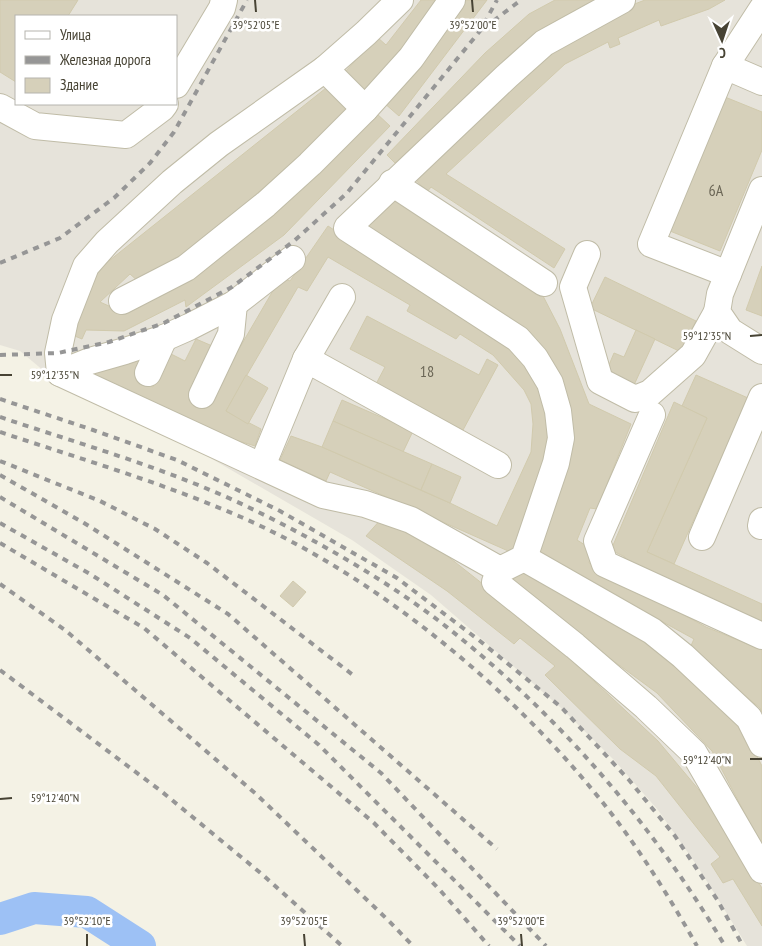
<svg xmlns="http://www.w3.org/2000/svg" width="762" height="946" font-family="'PT Sans Narrow',sans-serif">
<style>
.industrial{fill:#e6e3da;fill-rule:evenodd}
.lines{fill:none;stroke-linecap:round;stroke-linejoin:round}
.river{stroke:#9dc1f5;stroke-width:32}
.building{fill:#d6d0ba;stroke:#d1caad}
.minor-casing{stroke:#c0bca7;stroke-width:28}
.minor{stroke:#fff;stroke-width:26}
.rail{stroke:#969696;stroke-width:4;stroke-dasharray:6 6;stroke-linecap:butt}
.ticks{fill:none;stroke:#474334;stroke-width:2}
.labels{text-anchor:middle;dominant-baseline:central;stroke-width:5;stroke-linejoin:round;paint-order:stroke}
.number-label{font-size:16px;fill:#6b6656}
.ticks-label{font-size:12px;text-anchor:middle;fill:#474334;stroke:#fff;stroke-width:5;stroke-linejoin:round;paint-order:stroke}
</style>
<rect width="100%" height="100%" fill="#f4f2e5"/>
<!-- industrial -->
<path class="industrial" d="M0 0H762V946H747L698 867 658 810 614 760 560 707 431 595 352 540 200 452 56 381 20 351 0 345ZM16 16H176V104H16Z"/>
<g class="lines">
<!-- river -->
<path class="river" d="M0 919 34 908 87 912 140 946"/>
</g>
<!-- building -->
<g class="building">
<path d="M0 0H78L68 16H16V82L0 72Z"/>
<path d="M421 0H445L366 95 344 73 377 37 386 45Z"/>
<path d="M459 0H487L399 116 383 102Z"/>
<path d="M555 0H594L541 29 395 163 387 155 485 53 529 14Z"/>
<path d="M645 0H725L709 9 661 26 659 20 618 38 620 44 610 48 608 42 565 64 446 174 565 249 554 268 431 187 427 192 413 177 532 61 619 10Z"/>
<path d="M326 88 349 112 182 260 140 283 130 274 100 302 120 311 191 278 273 216 375 112 390 126 284 235 186 307 185 300 124 331 86 330 82 339 70 334 95 272Z"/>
<path d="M725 97 762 112V150L720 251 670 231Z"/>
<path d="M394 197 442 232 542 294 560 329 589 404 631 424 597 509 590 508 577 540 593 550 589 563 706 627 762 650V712L760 708 689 650 694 639 535 552 559 383 364 231Z"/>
<path d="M328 226 507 343 538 380 550 424V455L515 554 330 472 326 481 280 460 291 436 322 447 450 503 497 526 531 452 533 424 531 404 524 390 493 355 460 334 456 339 407 311 410 305 328 257 307 291 298 287 226 411 261 429 255 446 216 434 82 376 149 354 138 379 153 387 169 353 185 361 196 339 217 348 189 400 205 407 281 277 290 281Z"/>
<path d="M762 266V316L746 310Z"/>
<path d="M605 277 696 321 681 352 590 308Z"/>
<path d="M367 316 479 375 487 359 498 365 463 430 376 384 385 367 350 349Z"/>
<path d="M636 330 655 339 634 385 606 372 614 353 624 357Z"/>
<path d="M246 375 268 388 248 424 226 411Z"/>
<path d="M696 375 748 398 674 564 647 552 707 418 682 406Z"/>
<path d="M342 400 413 431 403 452 333 421Z"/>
<path d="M674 402 707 418 647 552 762 604V632L623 564 625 557 611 550Z"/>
<path d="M333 421 432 464 421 490 322 447Z"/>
<path d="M432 464 461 477 450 503 421 490Z"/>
<path d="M382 518 441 551 512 607 565 654 658 741 699 790 762 888V926L733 879 723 883 711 864 720 857 656 776 620 749 545 675 555 666 520 638 514 644 447 591 366 536Z"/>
<path d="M520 571 555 588 633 633 671 660 744 731 762 766V846L712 751 657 693 509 584Z"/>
<path d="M293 581 306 592 293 607 280 596Z"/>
</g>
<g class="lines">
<!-- minor casing -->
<g class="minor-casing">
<g id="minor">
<path d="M400 0 366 33 325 69 219 144 172 182 107 242 86 266 65 320 58 353 60 373 323 495 365 504 411 520 500 570 524 558 556 463 561 438 558 411 550 383 535 358 518 339 347 228 507 76 544 43 622 0"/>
<path d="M725 66 762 82"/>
<path d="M325 69 365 109"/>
<path d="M176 85 222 8 224 0"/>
<path d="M0 107 35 126 126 135 162 108 165 104"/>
<path d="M392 183 544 283"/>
<path d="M762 190 720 294 717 312 730 331 762 351"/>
<path d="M587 254 573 287 600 381 635 399 650 393 693 355 717 312"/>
<path d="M728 274 651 244 725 66 762 9"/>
<path d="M122 301 186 268 266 204 310 164 365 109 411 58 452 0"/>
<path d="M306 359 342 297"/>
<path d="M60 373 90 361 125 351 164 338 189 327 234 304 292 259"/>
<path d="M148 373 164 338"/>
<path d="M202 395 231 334 234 304"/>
<path d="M652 415 597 541 605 564 762 636"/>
<path d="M262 466 306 359 498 465"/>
<path d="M761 526 762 521"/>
<path d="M702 537 762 397"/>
<path d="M524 558 652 631 683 656 749 718 762 744"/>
<path d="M500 570 495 582 575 646 646 707 694 753 762 870"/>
</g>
</g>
<!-- minor -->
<use href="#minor" class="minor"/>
<!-- rail -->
<g class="rail">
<path d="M484 28 521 0"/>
<path d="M0 263 60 238 114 198 150 163 174 132 247 0"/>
<path d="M0 355 58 353 109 342 164 323 232 287 294 241 347 193 480 31 497 0"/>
<path d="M0 399 93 430 177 460 280 511 397 578 480 641 561 707 629 780 675 836 718 901 743 946"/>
<path d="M0 417C83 445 169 469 248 507 314 539 381 577 439 621 554 710 651 821 725 946"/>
<path d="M0 432C81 459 163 483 241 517 373 575 504 682 595 793 634 840 667 893 697 946"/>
<path d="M0 461 100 501 155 529 207 563 353 675"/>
<path d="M0 475 84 523 228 614 497 849"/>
<path d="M0 497 163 595 381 773 546 946"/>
<path d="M0 523 90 574 190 638 319 745 520 946"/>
<path d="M0 543 144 628 374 823 439 889 489 946"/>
<path d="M0 584 65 630 256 794 388 920 413 946"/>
<path d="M0 670 161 791 263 875 342 946"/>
</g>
</g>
<!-- ticks -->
<path class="ticks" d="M255 0 256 12M472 0 473 12M750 336 762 335M0 375H12M750 759H762M0 799 12 798M87 934V946M304 934 305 946M521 934 522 946"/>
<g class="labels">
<!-- number labels -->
<g class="number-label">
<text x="716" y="190">6А</text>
<text x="427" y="371">18</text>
</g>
</g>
<g class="ticks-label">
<text x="256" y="29">39°52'05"E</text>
<text x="473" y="29">39°52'00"E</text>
<text x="707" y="340">59°12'35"N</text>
<text x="55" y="379">59°12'35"N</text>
<text x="707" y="764">59°12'40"N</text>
<text x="55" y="802">59°12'40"N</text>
<text x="87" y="925">39°52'10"E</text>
<text x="304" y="925">39°52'05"E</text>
<text x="521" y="925">39°52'00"E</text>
</g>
<!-- legend -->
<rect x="15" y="15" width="162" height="90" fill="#ffffff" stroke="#b5b4ae"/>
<rect x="25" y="31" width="25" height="8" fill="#ffffff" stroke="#b5b4ae"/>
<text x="60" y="40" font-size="15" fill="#474334">Улица</text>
<rect x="25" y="56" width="25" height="8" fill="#969696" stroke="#b5b4ae"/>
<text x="60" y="65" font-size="15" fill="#474334">Железная дорога</text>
<rect x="25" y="78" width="25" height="15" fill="#d6d0ba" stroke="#b5b4ae"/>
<text x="60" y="90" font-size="15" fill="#474334">Здание</text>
<!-- north arrow -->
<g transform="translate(722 40) rotate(177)" stroke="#ffffff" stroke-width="4" paint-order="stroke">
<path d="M0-4L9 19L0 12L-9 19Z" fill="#474334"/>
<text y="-8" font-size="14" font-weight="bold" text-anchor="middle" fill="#474334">С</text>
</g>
</svg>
